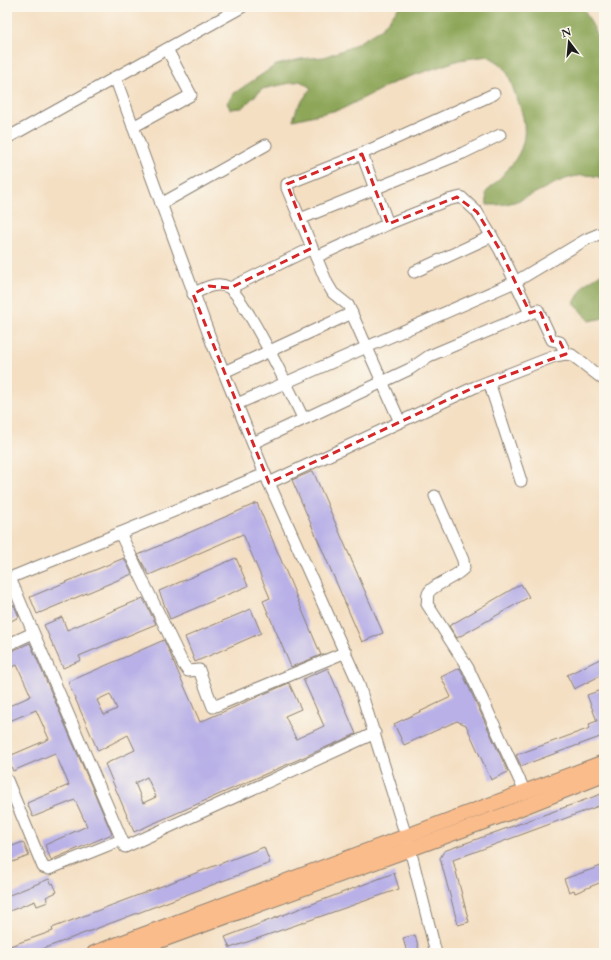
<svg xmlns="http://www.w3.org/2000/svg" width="611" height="960" font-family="Cardo,serif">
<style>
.forest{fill:#8da658;stroke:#54613a}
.building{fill:#b8b0e7;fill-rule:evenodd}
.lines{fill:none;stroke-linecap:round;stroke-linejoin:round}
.minor-casing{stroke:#887e70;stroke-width:13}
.major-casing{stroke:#887e70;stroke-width:16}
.minor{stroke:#fff;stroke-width:11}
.major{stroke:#fabc8b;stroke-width:14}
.marked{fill:none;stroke:#d62828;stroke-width:3;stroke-dasharray:8 5;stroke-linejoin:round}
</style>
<rect width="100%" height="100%" fill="#fbf7ec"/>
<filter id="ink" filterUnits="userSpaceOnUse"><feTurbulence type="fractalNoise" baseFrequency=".025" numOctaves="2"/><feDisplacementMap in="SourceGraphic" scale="8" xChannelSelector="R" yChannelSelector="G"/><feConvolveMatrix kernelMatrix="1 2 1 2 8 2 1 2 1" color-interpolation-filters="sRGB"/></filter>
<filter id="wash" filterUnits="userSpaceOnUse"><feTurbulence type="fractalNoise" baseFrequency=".012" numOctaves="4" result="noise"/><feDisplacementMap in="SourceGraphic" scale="16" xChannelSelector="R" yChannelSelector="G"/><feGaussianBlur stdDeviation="0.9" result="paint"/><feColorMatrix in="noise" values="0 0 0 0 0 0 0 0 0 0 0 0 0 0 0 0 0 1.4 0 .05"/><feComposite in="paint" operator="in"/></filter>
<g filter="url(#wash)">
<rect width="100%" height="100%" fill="#f4dfc3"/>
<!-- forest -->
<g class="forest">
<path d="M399 7H583L598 36 604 37V179C570 164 538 198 506 204 500 205 493 205 487 205L486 192C520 159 536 141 515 94 512 86 509 73 503 66 499 62 492 59 488 56L459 60 397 81 342 109 293 120 297 108 311 88 300 81 262 89 242 108 230 109 227 103 233 94 276 65 301 59 324 57 351 47 381 29Z"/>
<path d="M604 272V318L589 321 574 303 585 284Z"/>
</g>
<g id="blocks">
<!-- building -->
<g class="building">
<path d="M313 471 383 633 362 642 292 480Z"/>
<path d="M257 503 321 655 291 667 263 601 270 598 243 534 149 575 138 555Z"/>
<path d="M124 558 132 574 37 614 30 597Z"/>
<path d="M236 558 248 586 170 619 159 591Z"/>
<path d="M521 584 529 597 457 638 449 626Z"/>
<path d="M143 598 156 624 79 656 81 660 63 668 44 625 62 617 67 630Z"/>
<path d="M14 605 19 617 7 623V608Z"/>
<path d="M251 609 261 633 195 662 185 637Z"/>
<path d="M164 640 200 722 289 683 301 709 285 716 296 739 324 726 303 679 328 668 356 734 134 832 105 764 135 750 128 735 98 751 68 682ZM110 694 117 709 104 715 97 700ZM147 777 156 797 143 803 135 783Z"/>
<path d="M30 643 112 834 51 860 45 845 87 826 75 800 33 817 27 803 69 785 55 753 13 771 7 757 49 739 36 710 7 722V707L31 696 17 665 7 669V653Z"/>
<path d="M604 657V674L574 689 567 675Z"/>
<path d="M460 668 508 772 491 780 466 725 457 721 404 745 394 724 451 697 441 677Z"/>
<path d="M604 689V739L602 735 600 737 521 766 516 755 590 728 589 724 597 721 587 695Z"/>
<path d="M604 793V804L453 860 469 922 458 925 440 858 444 851Z"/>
<path d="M23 842 29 856 7 864V848Z"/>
<path d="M264 847 270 863 32 953H7V947L53 931 52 928Z"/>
<path d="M604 865V881L575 893 574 890 569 892 564 879Z"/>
<path d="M394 873 399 889 230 948 225 937Z"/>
<path d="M49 879 51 884 53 883 57 892 46 897 48 902 37 906 35 901 7 912V896Z"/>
<path d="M415 935 420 953H407L403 938Z"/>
</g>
</g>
</g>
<g filter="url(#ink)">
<use href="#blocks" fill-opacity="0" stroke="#887e70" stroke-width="1"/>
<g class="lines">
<!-- minor casing -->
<g class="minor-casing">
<g id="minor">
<path d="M115 77 212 343 265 474 358 682 410 849 436 953"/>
<path d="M133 127 191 95 167 49"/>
<path d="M7 138 242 7"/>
<path d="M362 154 388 224"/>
<path d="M161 204 266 145"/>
<path d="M300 219 463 153 500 135"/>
<path d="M316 257 388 224 448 200 461 197 477 212 500 250 530 313"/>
<path d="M414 272 492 236"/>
<path d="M230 288 312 248"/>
<path d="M193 294C203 289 216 281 228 287 243 294 293 397 303 418"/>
<path d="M224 372 352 313"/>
<path d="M489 382 521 481"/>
<path d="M237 404 515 282 587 239 604 232"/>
<path d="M400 422 348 305 333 293 327 283 287 188V184L352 158 494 94"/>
<path d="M253 443 410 369 429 356 538 310 552 340 560 342 566 354"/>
<path d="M269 483 475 387 555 356 566 354 572 355 604 380"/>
<path d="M435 496 463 560 464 568C456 578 431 585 428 594 427 597 428 601 427 604L468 668 525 792"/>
<path d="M120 533 183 664 188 671 199 670 213 707 346 652"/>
<path d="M10 578 125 847 375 733"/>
<path d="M7 579 265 474"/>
<path d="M7 645 33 633"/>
<path d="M7 780 43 867 49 869 121 840"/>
</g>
</g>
<!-- major casing -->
<g class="major-casing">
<g id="major">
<path d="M94 953 604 762"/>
<path d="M127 953 506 814 604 775"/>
</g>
</g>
<!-- minor -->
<use href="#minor" class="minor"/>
<!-- major -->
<use href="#major" class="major"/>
</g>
</g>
<!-- marked area -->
<path class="marked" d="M362 154 388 224 457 197 477 212 500 250 530 313 538 310 541 313 552 341 560 342 566 354 475 387 269 483 193 294 209 286 230 288 312 248 287 184Z"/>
<!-- margin -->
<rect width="611" height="960" fill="none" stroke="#fbf7ec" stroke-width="24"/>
<!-- north arrow -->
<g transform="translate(569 42) rotate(344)" stroke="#fbf7ec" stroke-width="3" paint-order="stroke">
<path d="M0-3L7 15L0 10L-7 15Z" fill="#1c1c1c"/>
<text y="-6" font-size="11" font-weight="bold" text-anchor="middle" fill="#1c1c1c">N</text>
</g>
</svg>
